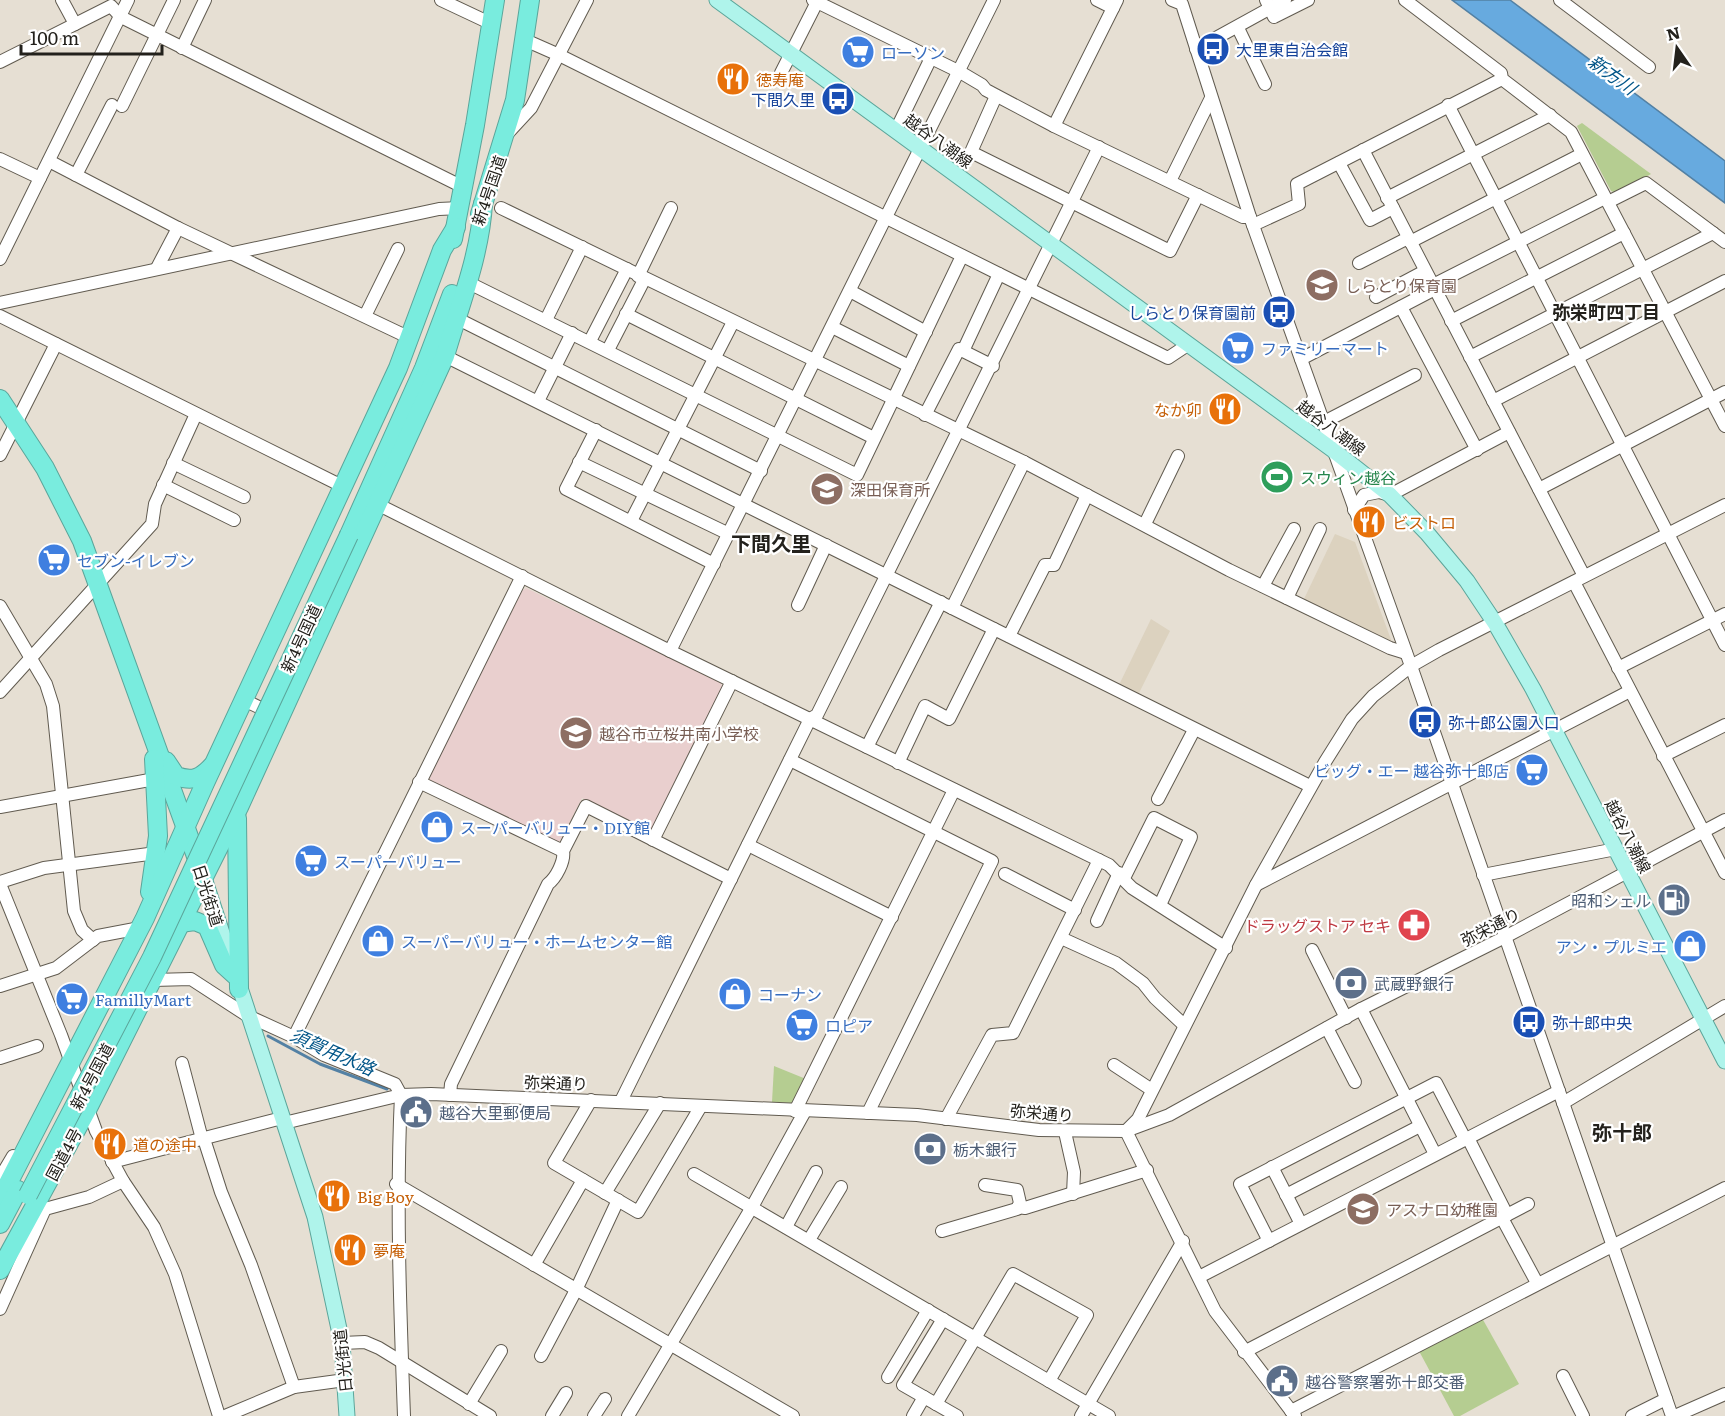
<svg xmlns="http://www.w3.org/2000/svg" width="1725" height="1416" font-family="Literata,'Noto Sans JP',serif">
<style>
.built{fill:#dcd2bf}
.education{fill:#e9cfce}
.green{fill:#b5cd91}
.water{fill:#67aadf;stroke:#5381a4;stroke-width:1.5}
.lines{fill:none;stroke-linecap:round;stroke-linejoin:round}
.stream{stroke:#5381a4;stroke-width:3}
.minor-casing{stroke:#615b50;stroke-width:14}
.major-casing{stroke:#5ba59a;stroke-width:17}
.highway-casing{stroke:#5ba59a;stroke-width:20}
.minor{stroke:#fff;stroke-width:12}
.major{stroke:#aff4eb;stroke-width:15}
.highway{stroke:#79ecde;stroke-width:18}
.highway-bridge-casing{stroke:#5ba59a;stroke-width:20;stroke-linecap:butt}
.highway-bridge{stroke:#79ecde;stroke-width:18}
.labels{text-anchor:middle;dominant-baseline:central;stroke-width:4.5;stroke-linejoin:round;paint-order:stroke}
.transit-label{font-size:16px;fill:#164399;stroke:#fff;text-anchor:start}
.shop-label{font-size:16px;fill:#366cbe;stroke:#fff;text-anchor:start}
.food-label{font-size:16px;fill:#c56008;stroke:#fff;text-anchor:start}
.street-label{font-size:16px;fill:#23211c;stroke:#fff}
.education-label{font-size:16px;fill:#785e54;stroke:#fff;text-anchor:start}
.leisure-label{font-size:16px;fill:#27864d;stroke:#fff;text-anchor:start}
.service-label{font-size:16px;fill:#4e5e75;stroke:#fff;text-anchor:start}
.health-label{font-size:16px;fill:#be3a42;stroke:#fff;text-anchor:end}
.water-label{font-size:18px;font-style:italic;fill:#035688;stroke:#fff}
.neighbourhood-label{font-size:18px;font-weight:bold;fill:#23211c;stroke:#fff}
.quarter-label{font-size:20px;font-weight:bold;fill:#23211c;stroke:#fff}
</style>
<rect width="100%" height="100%" fill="#e6dfd3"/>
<!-- built -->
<g class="built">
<path d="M1335 534 1355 542 1393 645 1303 601Z"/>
<path d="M1151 619 1170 631 1137 697 1118 687Z"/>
</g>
<!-- education -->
<path class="education" d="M526 588 721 683 723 689 653 829 647 832 582 798 560 841 554 842 430 783 429 777 522 591Z"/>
<!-- green -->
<g class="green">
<path d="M1582 123 1651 174 1616 193 1611 191 1577 126Z"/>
<path d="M774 1066 806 1079 797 1098 791 1103 772 1102Z"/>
<path d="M1482 1318 1519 1384 1460 1416H1454L1419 1351Z"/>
</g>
<!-- water -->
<path class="water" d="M1452 0H1510L1725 161V203Z"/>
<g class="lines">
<!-- stream -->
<path class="stream" d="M268 1036 320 1064 387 1089"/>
<!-- minor casing -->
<g class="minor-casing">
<g id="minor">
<path d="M62 0 75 24"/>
<path d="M441 0 492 24"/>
<path d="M813 0 960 72 982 85 986 90 1054 126 1243 217H1250"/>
<path d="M1097 0 1113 8"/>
<path d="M1172 0 1182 4 1250 217 1411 666 1672 1416"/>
<path d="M1266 0 1274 17 1308 0"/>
<path d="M1405 0 1501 73 1502 79 1571 132 1725 426"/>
<path d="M1560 0 1649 67"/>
<path d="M1238 28 1265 84"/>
<path d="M525 40 559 55 1168 358 1189 344"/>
<path d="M182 48 205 0"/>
<path d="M1196 49 1285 0"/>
<path d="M0 62 111 6 121 17 463 187"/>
<path d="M781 73 817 2"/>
<path d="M996 96 971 152 1170 251 1198 195"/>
<path d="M1448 105 1725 645"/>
<path d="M122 106 174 0"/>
<path d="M1054 126 1117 0"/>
<path d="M896 130 930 60"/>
<path d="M507 134 531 108 587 0"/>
<path d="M1363 150 1584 576"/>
<path d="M0 159 40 178"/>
<path d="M49 161 178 228 410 338"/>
<path d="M1339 163 1370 220 1393 208"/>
<path d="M76 175 112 105"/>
<path d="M1170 181 1211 98"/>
<path d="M1387 198 1550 115"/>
<path d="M1608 202 1646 183 1725 242"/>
<path d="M501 208 1024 462 1229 570 1390 648 1406 653"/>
<path d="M1253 225 1299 204 1297 184 1502 79"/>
<path d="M1410 242 1582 154"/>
<path d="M0 259 128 0"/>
<path d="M1359 263 1408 238"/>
<path d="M157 268 178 228"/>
<path d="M638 276 671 208"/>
<path d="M467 282 857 475 962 256"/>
<path d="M1433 285 1605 198"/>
<path d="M850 291 926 332"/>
<path d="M1376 297 1425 271"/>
<path d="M0 303 439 209 460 208"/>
<path d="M1401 307 1477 450"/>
<path d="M626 314 874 438"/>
<path d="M0 316 344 487"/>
<path d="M365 316 398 249"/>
<path d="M456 318 761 471"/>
<path d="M546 320 582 247"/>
<path d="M1451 321 1624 233"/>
<path d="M832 327 909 366"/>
<path d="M590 341 627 269"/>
<path d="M608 350 644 280"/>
<path d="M963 351 999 274"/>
<path d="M445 356 1310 786"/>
<path d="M1470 357 1713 233"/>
<path d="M1301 359 1435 289"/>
<path d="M538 401 572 333"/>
<path d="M1493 401 1725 281"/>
<path d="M925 415 959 349 993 366"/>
<path d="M1291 419 1299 421 1309 415 1313 399"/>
<path d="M1322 423 1415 375"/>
<path d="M596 430 566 489 714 564"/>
<path d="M0 455 56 344"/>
<path d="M579 462 729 534"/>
<path d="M173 463 244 497"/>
<path d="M163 485 234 520"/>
<path d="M1539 489 1725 392"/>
<path d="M377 504 670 651 1109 865 1132 888 1226 948"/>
<path d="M1354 510 1364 495 1379 492 1390 495 1509 432"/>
<path d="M631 521 733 322"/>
<path d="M1145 524 1178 456"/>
<path d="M1574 582 1725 873"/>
<path d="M1263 586 1294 529"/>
<path d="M1287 598 1320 529"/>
<path d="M798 605 826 545"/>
<path d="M0 606 46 684 53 706 74 911 82 930 93 940"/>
<path d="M952 608 1024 462"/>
<path d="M1009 636 1045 565H1054L1087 495"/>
<path d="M670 651 994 0"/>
<path d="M1618 668 1725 614"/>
<path d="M0 692 152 524 155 504 196 414"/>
<path d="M244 700 273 714"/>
<path d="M867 747 941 602"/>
<path d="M1663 756 1725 725"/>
<path d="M790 760 992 861 868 1113"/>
<path d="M898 763 925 706 949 719 994 629"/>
<path d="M419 782 563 851"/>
<path d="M1158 799 1194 730"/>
<path d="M0 807 155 779"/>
<path d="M653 840 732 681"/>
<path d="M748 845 892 917"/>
<path d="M1005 874 1075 910"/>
<path d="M1483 875 1616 849"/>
<path d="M1124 878 1154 818 1191 837 1160 905"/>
<path d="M0 882 44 868 156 853"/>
<path d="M0 884 61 1035 96 1131 123 1181 154 1227 175 1274 219 1416"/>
<path d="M1256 885 1630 691"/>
<path d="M1097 921 1119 873"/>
<path d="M1061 938 1116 963 1143 983 1155 998 1184 1025"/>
<path d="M1312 950 1346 1018"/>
<path d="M153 980 191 979 248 1016 294 1037 324 1055 395 1084 401 1095C396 1202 400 1308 404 1416"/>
<path d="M0 986 56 968 98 936 140 928"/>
<path d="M1361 1009 1435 1154"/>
<path d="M1327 1028 1355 1082"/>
<path d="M294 1037 522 576"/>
<path d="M0 1058 37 1046"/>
<path d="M182 1063 202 1139"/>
<path d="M1114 1065 1152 1090"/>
<path d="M450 1095 451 1084 548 884C556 878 565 861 563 851L586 806 731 879"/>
<path d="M591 1100 554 1163 638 1212 701 1106"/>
<path d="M621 1101 810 719 817 715 1099 147"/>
<path d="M1563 1103 1725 1006"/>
<path d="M795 1111 954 790"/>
<path d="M946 1119 992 1035 1013 1033 1099 860"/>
<path d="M284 1123 401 1095 431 1094 917 1115 1039 1130 1126 1131 1169 1115 1361 1009 1505 937 1725 820"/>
<path d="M1065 1132 1074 1172 1073 1194"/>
<path d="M1468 1138 1507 1215"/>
<path d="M204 1139 221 1192 251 1265 294 1387"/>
<path d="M112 1162 282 1118"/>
<path d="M1272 1167 1301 1224"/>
<path d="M694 1174 1109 1416"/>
<path d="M0 1178 13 1156"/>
<path d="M396 1184 793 1416"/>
<path d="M605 1193 660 1103"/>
<path d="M1286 1195 1420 1126"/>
<path d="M1018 1207 1025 1208 1147 1170"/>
<path d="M1502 1218 1537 1283"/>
<path d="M786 1227 816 1172"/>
<path d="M942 1231 1017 1209 1020 1203 1017 1190 985 1185"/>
<path d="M809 1240 841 1187"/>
<path d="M1269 1241 1240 1184 1436 1083 1465 1139"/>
<path d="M534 1265 583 1180"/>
<path d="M1199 1277 1559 1091"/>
<path d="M0 1309 45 1209 89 1197 123 1181"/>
<path d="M943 1319 903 1385 957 1416"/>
<path d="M342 1343 365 1342 379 1348 490 1416"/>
<path d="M1244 1352 1528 1204"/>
<path d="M541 1356 576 1290 618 1200"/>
<path d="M1563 1376 1583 1416"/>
<path d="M888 1377 928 1310"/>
<path d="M469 1404 501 1351"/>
<path d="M936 1404 1013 1274 1087 1315 1049 1381"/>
<path d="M1291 1411 1725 1188"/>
<path d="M225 1416 294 1387 345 1380"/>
<path d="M552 1416 566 1393"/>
<path d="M594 1416 605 1399"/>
<path d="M628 1416 752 1207 805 1111"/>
<path d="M913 1416 924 1397"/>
<path d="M1081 1416 1183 1241"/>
<path d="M1295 1416 1215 1311 1126 1131 1138 1119 1256 885 1325 762 1352 719 1373 696 1411 666 1439 650 1725 505"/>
<path d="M1632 1416 1666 1399"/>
<path d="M1675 1416 1725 1394"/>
</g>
</g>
<!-- major casing -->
<g class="major-casing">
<g id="major">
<path d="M717 0 1333 450 1390 495 1427 533 1467 581 1495 623 1533 689 1725 1061"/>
<path d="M203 875 315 1217 342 1343 347 1416"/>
</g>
</g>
<!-- highway casing -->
<g class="highway-casing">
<g id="highway">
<path d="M480 214 515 100 530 0"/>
<path d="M453 239 475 125 495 0"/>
<path d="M0 399 45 468 82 541 201 870"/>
<path d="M349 535 424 368 452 294"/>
<path d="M166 761 176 776C193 782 201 778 212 766"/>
<path d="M237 818 239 989"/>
<path d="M150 892 158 836 154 759"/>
<path d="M180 923 195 921 207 926 224 965 235 975"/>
<path d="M0 1199 145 918 205 783 398 368 442 250 456 227"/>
<path d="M0 1224 18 1190"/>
<path d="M0 1270 87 1110 239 807 445 356C459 307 480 256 483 204"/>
</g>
</g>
<!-- minor -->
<use href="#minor" class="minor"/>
<!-- major -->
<use href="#major" class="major"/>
<!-- highway -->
<use href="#highway" class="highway"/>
<!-- highway-bridge casing -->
<g class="highway-bridge-casing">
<path id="highway-bridge" d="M28 1195 152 957 349 535"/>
</g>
<!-- highway-bridge -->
<use href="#highway-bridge" class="highway-bridge"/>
</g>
<!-- icons -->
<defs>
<g id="bus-disc" transform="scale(1.725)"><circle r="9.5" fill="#1a4fb4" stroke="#fff"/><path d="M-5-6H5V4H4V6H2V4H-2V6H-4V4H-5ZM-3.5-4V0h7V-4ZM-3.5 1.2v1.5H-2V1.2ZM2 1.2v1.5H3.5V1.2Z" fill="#fff"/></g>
<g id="supermarket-disc" transform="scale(1.725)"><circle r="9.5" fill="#3f7fe0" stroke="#fff"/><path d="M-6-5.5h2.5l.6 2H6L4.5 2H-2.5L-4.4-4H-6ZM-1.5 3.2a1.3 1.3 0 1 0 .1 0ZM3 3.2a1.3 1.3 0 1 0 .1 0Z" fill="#fff"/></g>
<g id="restaurant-disc" transform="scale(1.725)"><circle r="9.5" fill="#e8710a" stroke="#fff"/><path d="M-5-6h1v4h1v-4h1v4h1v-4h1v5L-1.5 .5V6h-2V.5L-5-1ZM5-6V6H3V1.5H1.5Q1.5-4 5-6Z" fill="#fff"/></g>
<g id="school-disc" transform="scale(1.725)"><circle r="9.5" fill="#8d6e63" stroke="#fff"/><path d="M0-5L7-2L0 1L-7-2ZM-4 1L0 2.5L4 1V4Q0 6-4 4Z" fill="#fff"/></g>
<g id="stadium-disc" transform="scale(1.725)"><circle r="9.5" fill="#2e9e5b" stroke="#fff"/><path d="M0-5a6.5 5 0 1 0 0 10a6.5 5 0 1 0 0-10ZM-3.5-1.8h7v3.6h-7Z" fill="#fff"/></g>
<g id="shop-disc" transform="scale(1.725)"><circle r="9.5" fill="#3f7fe0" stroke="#fff"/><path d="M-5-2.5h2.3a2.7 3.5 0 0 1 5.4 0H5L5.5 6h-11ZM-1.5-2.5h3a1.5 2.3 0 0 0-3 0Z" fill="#fff"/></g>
<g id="fuel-disc" transform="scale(1.725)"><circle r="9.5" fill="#5c6f8a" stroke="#fff"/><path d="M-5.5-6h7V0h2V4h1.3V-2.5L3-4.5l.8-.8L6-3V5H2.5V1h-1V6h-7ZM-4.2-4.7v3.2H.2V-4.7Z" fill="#fff"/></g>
<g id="pharmacy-disc" transform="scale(1.725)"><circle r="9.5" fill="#e0444e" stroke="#fff"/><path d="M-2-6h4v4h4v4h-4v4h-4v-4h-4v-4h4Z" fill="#fff"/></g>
<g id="bank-disc" transform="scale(1.725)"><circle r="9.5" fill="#5c6f8a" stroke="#fff"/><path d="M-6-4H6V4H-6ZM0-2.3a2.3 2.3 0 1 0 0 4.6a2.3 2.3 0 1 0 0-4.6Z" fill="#fff"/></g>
<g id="civic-disc" transform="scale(1.725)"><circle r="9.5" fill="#5c6f8a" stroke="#fff"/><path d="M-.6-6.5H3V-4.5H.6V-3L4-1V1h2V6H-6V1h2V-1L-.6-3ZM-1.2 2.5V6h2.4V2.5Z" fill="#fff"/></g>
</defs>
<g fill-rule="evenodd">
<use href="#bus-disc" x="1213" y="49"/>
<use href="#supermarket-disc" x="858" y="52"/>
<use href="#restaurant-disc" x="733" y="79"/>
<use href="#bus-disc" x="838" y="99"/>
<use href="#school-disc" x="1322" y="285"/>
<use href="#bus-disc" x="1279" y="312"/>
<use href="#supermarket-disc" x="1238" y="348"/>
<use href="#restaurant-disc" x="1225" y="409"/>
<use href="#stadium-disc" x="1277" y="477"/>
<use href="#school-disc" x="827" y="489"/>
<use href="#restaurant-disc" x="1369" y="522"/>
<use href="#supermarket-disc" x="54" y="560"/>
<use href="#bus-disc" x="1425" y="722"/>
<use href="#school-disc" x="576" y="733"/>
<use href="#supermarket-disc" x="1532" y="770"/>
<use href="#shop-disc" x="437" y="827"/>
<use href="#supermarket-disc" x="311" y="861"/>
<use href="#fuel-disc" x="1674" y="900"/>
<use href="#pharmacy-disc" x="1414" y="925"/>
<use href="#shop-disc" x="378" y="941"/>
<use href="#shop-disc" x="1690" y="946"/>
<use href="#bank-disc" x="1351" y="983"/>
<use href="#shop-disc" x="735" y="994"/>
<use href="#supermarket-disc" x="72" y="999"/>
<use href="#bus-disc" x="1529" y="1022"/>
<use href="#supermarket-disc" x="802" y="1025"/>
<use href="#civic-disc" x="416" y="1112"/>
<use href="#restaurant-disc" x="110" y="1144"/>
<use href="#bank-disc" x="930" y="1149"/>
<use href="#restaurant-disc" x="334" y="1196"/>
<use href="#school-disc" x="1363" y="1209"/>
<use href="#restaurant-disc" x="350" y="1250"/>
<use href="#civic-disc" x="1282" y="1381"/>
</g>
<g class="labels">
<!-- transit labels -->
<g class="transit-label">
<text x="1236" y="49">大里東自治会館</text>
<text x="815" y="99" text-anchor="end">下間久里</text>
<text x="1256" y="312" text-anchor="end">しらとり保育園前</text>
<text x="1448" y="722">弥十郎公園入口</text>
<text x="1552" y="1022">弥十郎中央</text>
</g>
<!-- shop labels -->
<g class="shop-label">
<text x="881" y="52">ローソン</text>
<text x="1261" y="348">ファミリーマート</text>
<text x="77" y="560">セブン-イレブン</text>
<text x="1509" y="770" text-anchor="end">ビッグ・エー 越谷弥十郎店</text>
<text x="460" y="827">スーパーバリュー・DIY館</text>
<text x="334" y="861">スーパーバリュー</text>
<text x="401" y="941">スーパーバリュー・ホームセンター館</text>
<text x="1667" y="946" text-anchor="end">アン・プルミエ</text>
<text x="758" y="994">コーナン</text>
<text x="95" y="999">FamillyMart</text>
<text x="825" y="1025">ロピア</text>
</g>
<!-- food labels -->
<g class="food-label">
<text x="756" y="79">徳寿庵</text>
<text x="1202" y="409" text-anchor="end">なか卯</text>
<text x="1392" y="522">ビストロ</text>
<text x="133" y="1144">道の途中</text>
<text x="357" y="1196">Big Boy</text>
<text x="373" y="1250">夢庵</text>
</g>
<!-- street labels -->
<g class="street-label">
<text transform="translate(939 140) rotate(36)">越谷八潮線</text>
<text transform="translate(488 190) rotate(-71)">新4号国道</text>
<text transform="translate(1332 427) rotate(37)">越谷八潮線</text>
<text transform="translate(300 638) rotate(-65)">新4号国道</text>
<text transform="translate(1629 836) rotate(63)">越谷八潮線</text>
<text transform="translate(209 895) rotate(72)">日光街道</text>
<text transform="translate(1490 926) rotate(-27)">弥栄通り</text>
<text transform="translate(91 1076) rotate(-62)">新4号国道</text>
<text transform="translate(556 1082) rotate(2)">弥栄通り</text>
<text transform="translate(1042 1112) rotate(5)">弥栄通り</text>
<text transform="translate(63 1154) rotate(-62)">国道4号</text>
<text transform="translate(342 1361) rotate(-96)">日光街道</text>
</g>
<!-- education labels -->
<g class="education-label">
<text x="1345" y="285">しらとり保育園</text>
<text x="850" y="489">深田保育所</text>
<text x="599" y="733">越谷市立桜井南小学校</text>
<text x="1386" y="1209">アスナロ幼稚園</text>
</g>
<!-- leisure labels -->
<g class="leisure-label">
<text x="1300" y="477">スウィン越谷</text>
</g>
<!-- service labels -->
<g class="service-label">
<text x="1651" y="900" text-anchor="end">昭和シェル</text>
<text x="1374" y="983">武蔵野銀行</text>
<text x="439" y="1112">越谷大里郵便局</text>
<text x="953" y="1149">栃木銀行</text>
<text x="1305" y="1381">越谷警察署弥十郎交番</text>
</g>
<!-- health labels -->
<g class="health-label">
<text x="1391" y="925">ドラッグストア セキ</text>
</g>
<!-- water labels -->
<g class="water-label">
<text transform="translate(1613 74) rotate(36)">新方川</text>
<text transform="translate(333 1051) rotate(24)">須賀用水路</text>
</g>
<!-- neighbourhood labels -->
<g class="neighbourhood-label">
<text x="1606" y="311">弥栄町四丁目</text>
</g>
<!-- quarter labels -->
<g class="quarter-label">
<text x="771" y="542">下間久里</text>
<text x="1622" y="1131">弥十郎</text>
</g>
</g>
<!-- north arrow -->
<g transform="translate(1677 48) rotate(346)" stroke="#ffffff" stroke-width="4.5" paint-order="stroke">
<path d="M0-4.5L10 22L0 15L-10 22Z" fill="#23211c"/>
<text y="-9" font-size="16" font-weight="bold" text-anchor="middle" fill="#23211c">N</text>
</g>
<!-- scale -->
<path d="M21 45v9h141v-9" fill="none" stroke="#23211c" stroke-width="3"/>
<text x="30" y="45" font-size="18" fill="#23211c" stroke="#ffffff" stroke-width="4.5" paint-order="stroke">100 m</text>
</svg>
